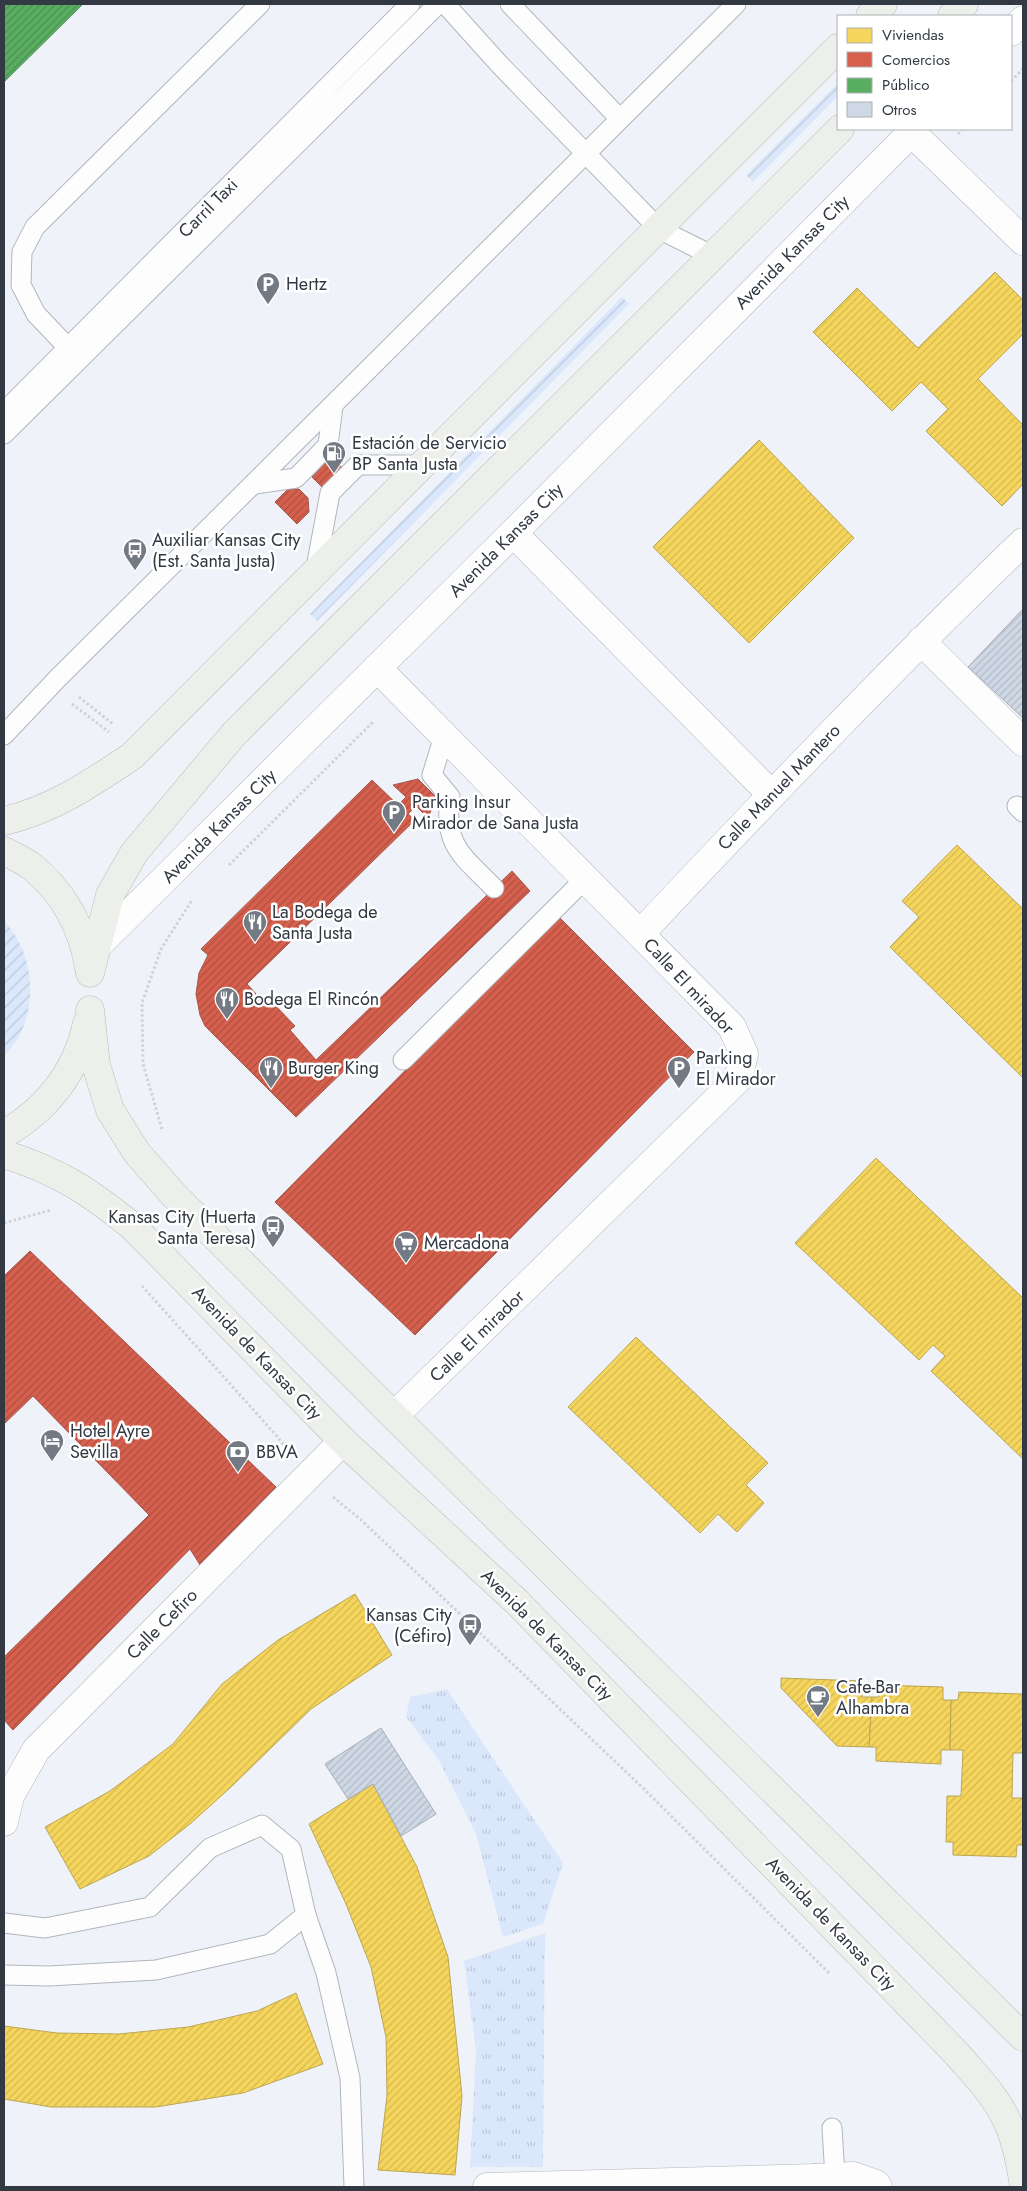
<svg xmlns="http://www.w3.org/2000/svg" width="1027" height="2191" font-family="Jost,sans-serif">
<style>
.grass{fill:url(#grass-tufts)}
.garden{fill:url(#garden-furrows)}
.homes{fill:url(#homes-hatch);stroke:#bba654}
.shops{fill:url(#shops-hatch);stroke:#a5544a}
.public{fill:url(#public-hatch);stroke:#4e8b58}
.building{fill:url(#building-hatch);stroke:#a9aeb5}
.lines{fill:none;stroke-linecap:round;stroke-linejoin:round}
.lane-casing{stroke:#b1b6bd;stroke-width:21}
.street-casing{stroke:#b1b6bd;stroke-width:29}
.primary-casing{stroke:#b7bbb6;stroke-width:29}
.path{stroke:#d0d2d5;stroke-width:3;stroke-dasharray:2.5 2.5;stroke-linecap:butt}
.lane{stroke:#fdfdfe;stroke-width:19}
.street{stroke:#fdfdfe;stroke-width:28}
.primary{stroke:#edefeb;stroke-width:28}
.labels{text-anchor:middle;dominant-baseline:central;stroke-width:5;stroke-linejoin:round;paint-order:stroke}
.street-label{font-size:18px;fill:#323943;stroke:#fff}
.poi-label{font-size:18px;fill:#323943;stroke:#fff;text-anchor:start}
</style>
<defs>
<pattern id="grass-tufts" width="24" height="20" patternUnits="userSpaceOnUse" patternTransform="scale(1.25)"><rect width="24" height="20" fill="#dbe8fc"/><path d="M3 7l-1-3M5 7V3M7 7l1-3M15 17l-1-3M17 17v-4M19 17l1-3" fill="none" stroke="#bcc8d9"/></pattern>
<pattern id="garden-furrows" width="10" height="10" patternUnits="userSpaceOnUse" patternTransform="scale(1.25)"><rect width="10" height="10" fill="#dbe8fc"/><path d="M-1 1l2-2M0 10L10 0M9 11l2-2" fill="none" stroke="#bcc8d9"/></pattern>
<pattern id="homes-hatch" width="6" height="6" patternUnits="userSpaceOnUse" patternTransform="scale(1.25)"><rect width="6" height="6" fill="#f6d55c"/><path d="M-1 1l2-2M0 6l6-6M5 7l2-2" fill="none" stroke="#d3b851"/></pattern>
<pattern id="shops-hatch" width="6" height="6" patternUnits="userSpaceOnUse" patternTransform="scale(1.25)"><rect width="6" height="6" fill="#d6604d"/><path d="M-1 1l2-2M0 6l6-6M5 7l2-2" fill="none" stroke="#ae5042"/></pattern>
<pattern id="public-hatch" width="6" height="6" patternUnits="userSpaceOnUse" patternTransform="scale(1.25)"><rect width="6" height="6" fill="#5aae61"/><path d="M-1 1l2-2M0 6l6-6M5 7l2-2" fill="none" stroke="#4b8f52"/></pattern>
<pattern id="building-hatch" width="6" height="6" patternUnits="userSpaceOnUse" patternTransform="scale(1.25)"><rect width="6" height="6" fill="#cfd8e5"/><path d="M-1 1l2-2M0 6l6-6M5 7l2-2" fill="none" stroke="#b2bac6"/></pattern>
</defs>
<rect width="100%" height="100%" fill="#eff3f9"/>
<!-- grass -->
<g class="grass">
<path d="M447 1689 563 1863 543 1924 503 1937 476 1834 438 1759 406 1717 410 1697Z"/>
<path d="M545 1933 543 2167H470L476 2050 464 1961Z"/>
</g>
<!-- garden -->
<g class="garden">
<path d="M838 83V96L753 182 746 175Z"/>
<path d="M622 297 629 304 317 621 310 614Z"/>
<path d="M4 921C38 956 40 1021 4 1056Z"/>
</g>
<!-- homes -->
<g class="homes">
<path d="M995 272 1023 300V334L978 379 1023 425V484L1002 506 926 431 948 409 921 382 892 411 813 332 857 288 918 348Z"/>
<path d="M759 440 854 538 749 643 653 547Z"/>
<path d="M957 845 1023 909V1078L890 947 919 917 902 901Z"/>
<path d="M876 1158 1023 1298V1459L931 1371 945 1356 933 1345 919 1360 795 1243Z"/>
<path d="M636 1337 768 1463 746 1485 764 1503 737 1532 718 1514 700 1533 568 1407Z"/>
<path d="M355 1594 392 1655 311 1709 231 1787 190 1824 149 1856 80 1889 45 1827 110 1791 173 1744 222 1684 278 1640Z"/>
<path d="M781 1678 862 1681V1697H872L869 1747 837 1746 781 1688Z"/>
<path d="M879 1685 943 1687V1700H951L950 1750H941V1764L876 1761V1747H869L872 1697H879Z"/>
<path d="M959 1692 1022 1694 1023 1753H1013L1012 1798H1023V1845H1017L1016 1857 953 1855V1842H946L947 1796H961L963 1750H950L951 1700H958Z"/>
<path d="M373 1784 417 1867 448 1957 462 2096 455 2175 378 2170 387 2096 386 2037 371 1967 346 1904 309 1824Z"/>
<path d="M296 1993 323 2064 243 2093 156 2107H51L4 2099V2026L57 2033 119 2034 188 2027 257 2011Z"/>
</g>
<!-- shops -->
<g class="shops">
<path d="M331 457 346 471 326 491 312 477Z"/>
<path d="M288 489H299L308 498 309 512 297 524 275 502Z"/>
<path d="M418 779 436 797 428 818 416 806 408 814 415 820 247 984 268 1007 273 1003 295 1026 290 1030 316 1060 512 871 530 891 296 1117 205 1026 200 1015 196 994 199 973 208 955 201 949 372 780 398 805 406 797 393 785Z"/>
<path d="M558 916 694 1052 415 1335 275 1202Z"/>
<path d="M30 1251 276 1487 200 1565 190 1549 13 1730 4 1720V1657L149 1515 33 1396 4 1424V1276Z"/>
</g>
<!-- public -->
<path class="public" d="M4 4H83L4 82Z"/>
<!-- building -->
<g class="building">
<path d="M1023 609V718L968 667Z"/>
<path d="M381 1728 436 1814 401 1836 373 1784 348 1799 325 1764Z"/>
</g>
<g class="lines">
<!-- lane casing -->
<g class="lane-casing">
<g id="lane">
<path d="M445 4 500 65 659 229 713 256"/>
<path d="M510 4 620 119"/>
<path d="M77 357 36 314 21 285 22 252 35 227 260 4"/>
<path d="M4 412 410 4"/>
<path d="M4 434 438 4"/>
<path d="M255 484 296 478 328 445 333 406"/>
<path d="M315 573 330 493 358 465H422"/>
<path d="M4 735 58 678 736 4"/>
<path d="M444 736 432 775 450 797C443 846 463 856 494 888"/>
<path d="M1017 806 1023 812"/>
<path d="M403 1060 585 879"/>
<path d="M306 1915 326 1973 350 2078 354 2187"/>
<path d="M4 1923 45 1928 150 1907 210 1848 262 1825 291 1849 306 1915 270 1944 156 1970 49 1976 4 1975"/>
<path d="M832 2128 835 2177"/>
</g>
</g>
<!-- street casing -->
<g class="street-casing">
<g id="street">
<path d="M1011 32 1023 20"/>
<path d="M911 132 1023 241"/>
<path d="M513 533 771 794"/>
<path d="M921 641 1023 742"/>
<path d="M377 668 732 1027 744 1054 738 1079 394 1416"/>
<path d="M640 934C765 801 891 669 1023 542"/>
<path d="M95 948 513 533 915 129"/>
<path d="M4 1822 10 1796 36 1750 343 1441"/>
<path d="M487 2187 815 2178"/>
<path d="M809 2187 815 2178 853 2176 876 2184 878 2187"/>
</g>
</g>
<!-- primary casing -->
<g class="primary-casing">
<g id="primary">
<path d="M870 16 883 4"/>
<path d="M952 16 964 4"/>
<path d="M4 821C52 810 92 783 132 756L838 48"/>
<path d="M4 851C13 856 23 860 31 866 63 891 83 928 89 968"/>
<path d="M90 973 110 895 134 853 234 734 840 129"/>
<path d="M90 1010 96 1065 110 1110 137 1153 172 1193 394 1416 1023 2037"/>
<path d="M4 1134C47 1110 77 1071 87 1023"/>
<path d="M4 1154C58 1171 89 1191 133 1227L343 1441 517 1602 957 2054C975 2075 997 2097 1008 2123 1016 2141 1020 2161 1023 2180"/>
</g>
</g>
<!-- path -->
<g class="path">
<path d="M1011 81 1023 69"/>
<path d="M958 134 963 129"/>
<path d="M79 697 113 724"/>
<path d="M72 704 109 732"/>
<path d="M229 865 374 721"/>
<path d="M162 1129 143 1064 142 1003 161 949 192 900"/>
<path d="M4 1223 51 1210"/>
<path d="M142 1286 276 1435 289 1452"/>
<path d="M333 1497 360 1519 643 1788 830 1974"/>
</g>
<!-- lane -->
<use href="#lane" class="lane"/>
<!-- street -->
<use href="#street" class="street"/>
<!-- primary -->
<use href="#primary" class="primary"/>
</g>
<!-- icons -->
<defs>
<g id="parking-pin" transform="scale(1.25)"><path d="M0 17L-7.5 6A9.5 9.5 0 1 1 7.5 6Z" fill="#747a83" stroke="#fff"/><path d="M-3.5-5.5H1a3.5 3.5 0 0 1 0 7H-1V5.5H-3.5ZM-1-3.4V-.6H.8a1.4 1.4 0 0 0 0-2.8Z" fill="#fff"/></g>
<g id="fuel-pin" transform="scale(1.25)"><path d="M0 17L-7.5 6A9.5 9.5 0 1 1 7.5 6Z" fill="#747a83" stroke="#fff"/><path d="M-5.5-6h7V0h2V4h1.3V-2.5L3-4.5l.8-.8L6-3V5H2.5V1h-1V6h-7ZM-4.2-4.7v3.2H.2V-4.7Z" fill="#fff"/></g>
<g id="bus-pin" transform="scale(1.25)"><path d="M0 17L-7.5 6A9.5 9.5 0 1 1 7.5 6Z" fill="#747a83" stroke="#fff"/><path d="M-5-6H5V4H4V6H2V4H-2V6H-4V4H-5ZM-3.5-4V0h7V-4ZM-3.5 1.2v1.5H-2V1.2ZM2 1.2v1.5H3.5V1.2Z" fill="#fff"/></g>
<g id="restaurant-pin" transform="scale(1.25)"><path d="M0 17L-7.5 6A9.5 9.5 0 1 1 7.5 6Z" fill="#747a83" stroke="#fff"/><path d="M-5-6h1v4h1v-4h1v4h1v-4h1v5L-1.5 .5V6h-2V.5L-5-1ZM5-6V6H3V1.5H1.5Q1.5-4 5-6Z" fill="#fff"/></g>
<g id="supermarket-pin" transform="scale(1.25)"><path d="M0 17L-7.5 6A9.5 9.5 0 1 1 7.5 6Z" fill="#747a83" stroke="#fff"/><path d="M-6-5.5h2.5l.6 2H6L4.5 2H-2.5L-4.4-4H-6ZM-1.5 3.2a1.3 1.3 0 1 0 .1 0ZM3 3.2a1.3 1.3 0 1 0 .1 0Z" fill="#fff"/></g>
<g id="hotel-pin" transform="scale(1.25)"><path d="M0 17L-7.5 6A9.5 9.5 0 1 1 7.5 6Z" fill="#747a83" stroke="#fff"/><path d="M-6-4.5h1.5V1H6V5H4.5V3h-9V5H-6ZM-4 0a1.8 1.8 0 1 1 3.6 0ZM.5 0V-2.5h3Q6-2.5 6 0Z" fill="#fff"/></g>
<g id="bank-pin" transform="scale(1.25)"><path d="M0 17L-7.5 6A9.5 9.5 0 1 1 7.5 6Z" fill="#747a83" stroke="#fff"/><path d="M-6-4H6V4H-6ZM0-2.3a2.3 2.3 0 1 0 0 4.6a2.3 2.3 0 1 0 0-4.6Z" fill="#fff"/></g>
<g id="cafe-pin" transform="scale(1.25)"><path d="M0 17L-7.5 6A9.5 9.5 0 1 1 7.5 6Z" fill="#747a83" stroke="#fff"/><path d="M-5.5-4.5H6V0H3Q3 3.5 0 3.5H-2.5Q-5.5 3.5-5.5 0ZM3-3.2v2h1.7v-2ZM-6 4.5H4V6H-6Z" fill="#fff"/></g>
</defs>
<g fill-rule="evenodd">
<use href="#parking-pin" x="268" y="284"/>
<use href="#fuel-pin" x="334" y="453"/>
<use href="#bus-pin" x="135" y="550"/>
<use href="#parking-pin" x="394" y="812"/>
<use href="#restaurant-pin" x="255" y="922"/>
<use href="#restaurant-pin" x="227" y="999"/>
<use href="#restaurant-pin" x="271" y="1068"/>
<use href="#parking-pin" x="679" y="1068"/>
<use href="#bus-pin" x="273" y="1227"/>
<use href="#supermarket-pin" x="406" y="1243"/>
<use href="#hotel-pin" x="52" y="1441"/>
<use href="#bank-pin" x="238" y="1452"/>
<use href="#bus-pin" x="470" y="1625"/>
<use href="#cafe-pin" x="818" y="1697"/>
</g>
<g class="labels">
<!-- street labels -->
<g class="street-label">
<text transform="translate(208 208) rotate(-45)">Carril Taxi</text>
<text transform="translate(792 252) rotate(-45)">Avenida Kansas City</text>
<text transform="translate(506 540) rotate(-45)">Avenida Kansas City</text>
<text transform="translate(779 787) rotate(-46)">Calle Manuel Mantero</text>
<text transform="translate(219 826) rotate(-45)">Avenida Kansas City</text>
<text transform="translate(689 986) rotate(47)">Calle El mirador</text>
<text transform="translate(477 1336) rotate(-44)">Calle El mirador</text>
<text transform="translate(257 1353) rotate(46)">Avenida de Kansas City</text>
<text transform="translate(162 1624) rotate(-45)">Calle Cefiro</text>
<text transform="translate(547 1635) rotate(45)">Avenida de Kansas City</text>
<text transform="translate(831 1924) rotate(46)">Avenida de Kansas City</text>
</g>
<!-- poi labels -->
<g class="poi-label">
<text x="286" y="284">Hertz</text>
<text x="352" y="443">Estación de Servicio<tspan x="352" dy="21">BP Santa Justa</tspan></text>
<text x="152" y="540">Auxiliar Kansas City<tspan x="152" dy="21">(Est. Santa Justa)</tspan></text>
<text x="412" y="802">Parking Insur<tspan x="412" dy="21">Mirador de Sana Justa</tspan></text>
<text x="272" y="912">La Bodega de<tspan x="272" dy="21">Santa Justa</tspan></text>
<text x="244" y="999">Bodega El Rincón</text>
<text x="696" y="1058">Parking<tspan x="696" dy="21">El Mirador</tspan></text>
<text x="288" y="1068">Burger King</text>
<text x="256" y="1217" text-anchor="end">Kansas City (Huerta<tspan x="256" dy="21">Santa Teresa)</tspan></text>
<text x="424" y="1243">Mercadona</text>
<text x="70" y="1431">Hotel Ayre<tspan x="70" dy="21">Sevilla</tspan></text>
<text x="256" y="1452">BBVA</text>
<text x="452" y="1615" text-anchor="end">Kansas City<tspan x="452" dy="21">(Céfiro)</tspan></text>
<text x="836" y="1687">Cafe-Bar<tspan x="836" dy="21">Alhambra</tspan></text>
</g>
</g>
<!-- border -->
<rect width="1027" height="2191" fill="none" stroke="#323943" stroke-width="10"/>
<!-- legend -->
<rect x="837" y="15" width="175" height="115" fill="#ffffff" stroke="#adb0b4"/>
<rect x="847" y="28" width="25" height="15" fill="#f6d55c" stroke="#adb0b4"/>
<text x="882" y="40" font-size="15" fill="#323943">Viviendas</text>
<rect x="847" y="52" width="25" height="15" fill="#d6604d" stroke="#adb0b4"/>
<text x="882" y="65" font-size="15" fill="#323943">Comercios</text>
<rect x="847" y="78" width="25" height="15" fill="#5aae61" stroke="#adb0b4"/>
<text x="882" y="90" font-size="15" fill="#323943">Público</text>
<rect x="847" y="102" width="25" height="15" fill="#cfd8e5" stroke="#adb0b4"/>
<text x="882" y="115" font-size="15" fill="#323943">Otros</text>
</svg>
